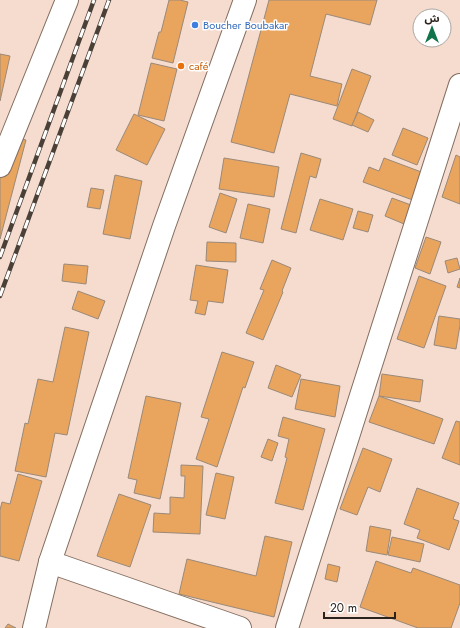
<svg xmlns="http://www.w3.org/2000/svg" width="460" height="628" font-family="Jost,'Noto Sans Arabic',sans-serif">
<style>
.building{fill:#e9a45e;stroke:#9b8978}
.lines{fill:none;stroke-linecap:round;stroke-linejoin:round}
.minor-casing{stroke:#836e61;stroke-width:24}
.secondary-casing{stroke:#836e61;stroke-width:24}
.primary-casing{stroke:#836e61;stroke-width:24}
.minor{stroke:#fff;stroke-width:22}
.secondary{stroke:#fff;stroke-width:22}
.primary{stroke:#fff;stroke-width:22}
.rail-casing{stroke:#4a4038;stroke-width:4.5}
.rail{stroke:#fff;stroke-width:3;stroke-dasharray:9;stroke-linecap:butt}
.shop-dot{fill:#3f7fe0;stroke:#fff;stroke-width:1.5}
.food-dot{fill:#e8710a;stroke:#fff;stroke-width:1.5}
.labels{text-anchor:middle;dominant-baseline:central;stroke-width:3;stroke-linejoin:round;paint-order:stroke}
.shop-label{font-size:11px;fill:#366cbe;stroke:#fff;text-anchor:start}
.food-label{font-size:11px;fill:#c56008;stroke:#fff;text-anchor:start}
</style>
<rect width="100%" height="100%" fill="#f5dcce"/>
<!-- building -->
<g class="building">
<path d="M169 0H180L188 2 173 63 152 58 159 32H161Z"/>
<path d="M269 0H377L370 25 326 14 310 76 342 84 337 106 290 94 274 153 231 142Z"/>
<path d="M0 54 10 56 0 101Z"/>
<path d="M151 63 177 69 164 121 138 115Z"/>
<path d="M352 69 371 76 352 126 333 119Z"/>
<path d="M358 112 374 120 368 132 352 125Z"/>
<path d="M134 114 165 129 147 165 116 150Z"/>
<path d="M403 128 428 138 417 165 392 155Z"/>
<path d="M1 134 26 140 0 239V139Z"/>
<path d="M301 153 321 159 316 178 310 176 296 233 281 229Z"/>
<path d="M456 155 460 157V204L442 197Z"/>
<path d="M224 158 279 167 274 197 219 189Z"/>
<path d="M384 158 432 176 421 203 363 182 369 167 379 171Z"/>
<path d="M115 175 142 181 130 239 103 234Z"/>
<path d="M91 188 104 190 100 209 87 207Z"/>
<path d="M220 193 237 199 226 233 209 227Z"/>
<path d="M392 198 411 205 404 224 385 216Z"/>
<path d="M320 199 353 209 343 240 310 230Z"/>
<path d="M248 204 270 209 263 243 240 238Z"/>
<path d="M358 211 373 215 368 232 353 228Z"/>
<path d="M426 237 441 242 430 274 415 268Z"/>
<path d="M207 242 236 243V262L206 261Z"/>
<path d="M457 258 460 269 448 273 445 261Z"/>
<path d="M272 260 291 268 282 291 283 292 263 340 246 333 264 290 260 289Z"/>
<path d="M64 264 88 266 86 284 62 281Z"/>
<path d="M196 265 228 270 223 303 208 301 205 315 195 313 198 301 190 300Z"/>
<path d="M419 276 446 286 424 348 397 339Z"/>
<path d="M460 278V288L457 287Z"/>
<path d="M78 291 105 301 98 319 72 309Z"/>
<path d="M439 316 460 319V325L456 349 434 345Z"/>
<path d="M65 327 89 332 67 435 55 433 46 477 15 471 25 423 28 424 38 379 53 382Z"/>
<path d="M222 352 254 362 245 388 243 387 217 467 196 459 209 419 201 417Z"/>
<path d="M276 365 301 375 292 397 268 388Z"/>
<path d="M382 374 423 380 420 402 379 396Z"/>
<path d="M301 379 340 386 335 417 295 409Z"/>
<path d="M146 396 181 403 160 499 134 493 137 480 128 478Z"/>
<path d="M379 396 443 419 434 444 369 422Z"/>
<path d="M283 417 325 429 303 510 275 503 287 458 285 457 289 439 278 436Z"/>
<path d="M456 421 460 422V465L442 458Z"/>
<path d="M268 439 278 443 272 461 261 457Z"/>
<path d="M363 448 392 459 380 492 368 487 357 515 340 509Z"/>
<path d="M181 465 203 466 200 534 153 532 154 513 170 514V497L184 498 185 476H181Z"/>
<path d="M216 473 234 477 225 519 206 515Z"/>
<path d="M18 474 42 481 19 561 0 556V510L2 502 10 504Z"/>
<path d="M417 488 459 503 453 519 459 521 449 550 417 538 420 530 404 524Z"/>
<path d="M119 494 151 505 130 567 97 556Z"/>
<path d="M370 526 391 530 387 555 366 551Z"/>
<path d="M265 536 292 542 274 617 179 594 187 559 256 576Z"/>
<path d="M392 537 424 544 420 562 388 555Z"/>
<path d="M376 561 411 573 413 568 460 585V603L451 628H418L360 607Z"/>
<path d="M328 564 340 567 337 582 325 579Z"/>
<path d="M8 624 16 628H5Z"/>
</g>
<g class="lines">
<!-- minor casing -->
<g class="minor-casing">
<g id="minor">
<path d="M0 166 67 0"/>
<path d="M287 628 460 85"/>
</g>
</g>
<!-- secondary casing -->
<g class="secondary-casing">
<path id="secondary" d="M50 562 240 628"/>
</g>
<!-- primary casing -->
<g class="primary-casing">
<path id="primary" d="M34 628 50 562 164 226 245 0"/>
</g>
<!-- minor -->
<use href="#minor" class="minor"/>
<!-- secondary -->
<use href="#secondary" class="secondary"/>
<!-- primary -->
<use href="#primary" class="primary"/>
<!-- rail casing -->
<g class="rail-casing">
<g id="rail">
<path d="M0 257 94 0"/>
<path d="M0 296 109 0"/>
</g>
</g>
<!-- rail -->
<use href="#rail" class="rail"/>
</g>
<!-- markers -->
<circle class="shop-dot" cx="195" cy="25" r="4"/>
<circle class="food-dot" cx="181" cy="66" r="4"/>
<g class="labels">
<!-- shop labels -->
<g class="shop-label">
<text x="203" y="25">Boucher Boubakar</text>
</g>
<!-- food labels -->
<g class="food-label">
<text x="189" y="66">café</text>
</g>
</g>
<!-- north arrow -->
<g transform="translate(432 28)"><circle r="19" fill="#ffffff" stroke="#aaa7a4"/>
<path d="M0-3L7 15L0 10L-7 15Z" fill="#10744b"/>
<text y="-6" font-size="11" font-weight="bold" text-anchor="middle" fill="#2a221c">ش</text>
</g>
<!-- scale -->
<path d="M324 612v6h71v-6" fill="none" stroke="#2a221c" stroke-width="2"/>
<text x="330" y="612" font-size="12" fill="#2a221c" stroke="#ffffff" stroke-width="3" paint-order="stroke">20 m</text>
</svg>
